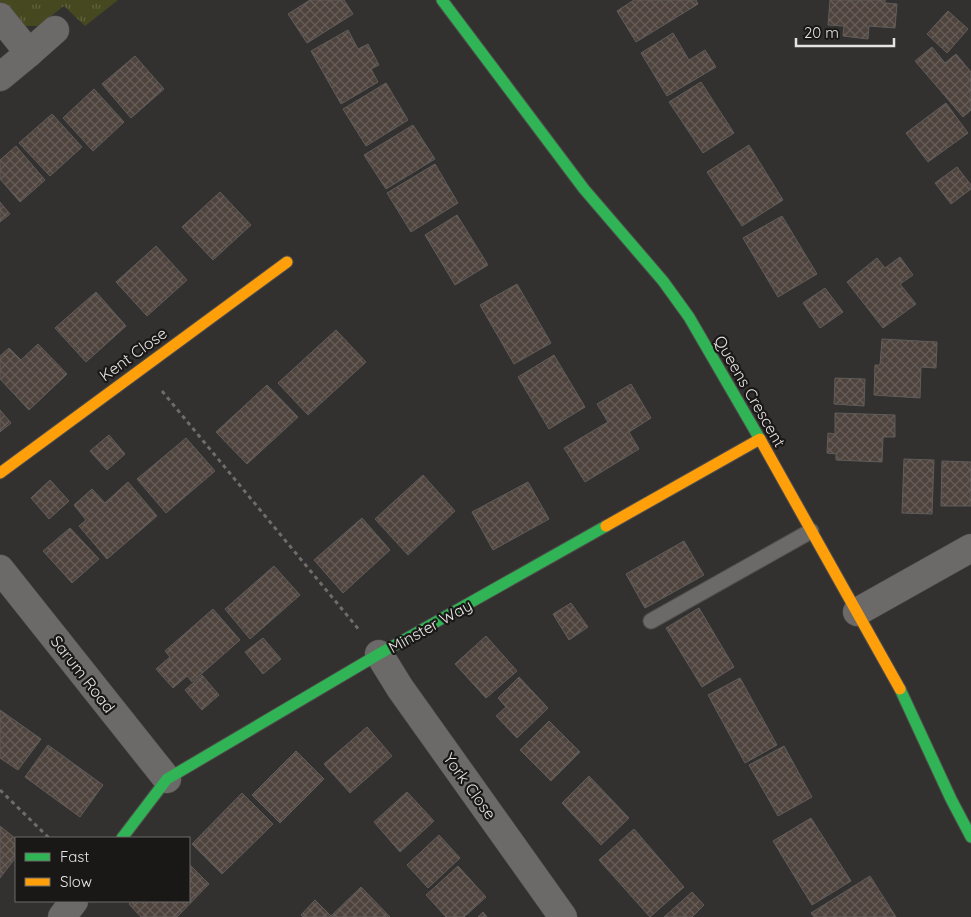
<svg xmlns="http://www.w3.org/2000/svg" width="971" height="917" font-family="Quicksand,sans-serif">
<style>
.park{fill:url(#park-tufts)}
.building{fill:url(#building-cross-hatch);stroke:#5f5d5c}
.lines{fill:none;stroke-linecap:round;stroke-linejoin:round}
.lane-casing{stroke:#4f4e4c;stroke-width:17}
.street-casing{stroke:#4f4e4c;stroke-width:29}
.fast-casing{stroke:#4f4e4c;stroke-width:13}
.slow-casing{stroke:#4f4e4c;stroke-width:13}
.path{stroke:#6f6d6c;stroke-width:3;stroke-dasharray:4 4;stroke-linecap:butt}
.lane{stroke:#6c6a69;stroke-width:15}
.street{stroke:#6c6a69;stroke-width:28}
.fast{stroke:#30b455;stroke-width:11}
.slow{stroke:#ff9f0a;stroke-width:11}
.labels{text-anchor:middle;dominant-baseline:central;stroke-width:4.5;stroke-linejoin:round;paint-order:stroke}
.street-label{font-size:16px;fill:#e6e4e2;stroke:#1a1817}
</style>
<defs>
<pattern id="park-tufts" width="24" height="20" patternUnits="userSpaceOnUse" patternTransform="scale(1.25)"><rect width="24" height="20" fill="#46491f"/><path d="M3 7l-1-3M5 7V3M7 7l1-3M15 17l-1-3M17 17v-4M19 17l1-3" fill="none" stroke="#61633f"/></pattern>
<pattern id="building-cross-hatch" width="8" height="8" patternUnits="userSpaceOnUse" patternTransform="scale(1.25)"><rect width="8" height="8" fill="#4e433d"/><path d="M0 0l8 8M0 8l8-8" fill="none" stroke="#685e59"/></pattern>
</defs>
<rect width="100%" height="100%" fill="#33312f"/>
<!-- park -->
<path class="park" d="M0 0H118L85 26 64 6 38 26H23L0 9Z"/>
<!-- building -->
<g class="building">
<path d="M310 0H344L353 14 307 43 288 14Z"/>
<path d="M634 0H696L698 4 636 42 617 11Z"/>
<path d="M830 0H885V3L897 4 895 28 869 26 868 39 843 36 844 26 828 25Z"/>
<path d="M948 11 968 29 947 53 927 34Z"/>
<path d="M348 30 358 49 368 44 379 65 371 69 378 82 341 104 311 51Z"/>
<path d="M673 33 689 60 705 50 716 67 667 96 641 53Z"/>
<path d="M932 47 945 63 956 54 971 72V110L963 117 915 61Z"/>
<path d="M135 56 164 89 131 118 102 84Z"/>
<path d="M701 82 734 133 703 153 669 102Z"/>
<path d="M386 83 408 120 366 146 343 109Z"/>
<path d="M94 89 124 122 93 151 63 118Z"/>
<path d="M946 103 968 133 928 162 906 133Z"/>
<path d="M52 114 82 147 50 176 19 143Z"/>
<path d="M413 125 435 159 386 189 364 155Z"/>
<path d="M749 145 783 200 742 226 707 172Z"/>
<path d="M16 146 45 180 20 202 0 179V160Z"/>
<path d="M435 164 458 203 411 232 387 193Z"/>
<path d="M957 167 971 185V189L951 204 935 183Z"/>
<path d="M220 192 251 225 213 260 182 227Z"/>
<path d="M0 202 10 214 0 222Z"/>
<path d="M457 215 488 265 455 285 425 235Z"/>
<path d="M782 216 817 274 778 297 743 238Z"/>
<path d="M156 246 187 280 147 316 116 282Z"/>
<path d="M900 257 913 275 900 284 916 304 883 328 847 282 877 258 885 268Z"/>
<path d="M517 284 551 343 514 364 480 305Z"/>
<path d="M825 288 843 312 820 328 803 303Z"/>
<path d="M96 292 126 326 86 362 55 328Z"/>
<path d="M336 330 366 362 308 415 278 383Z"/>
<path d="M882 339 937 342 936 368 921 367 920 398 874 395 875 365H880Z"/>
<path d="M38 344 67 374 29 410 0 379V356L9 348 21 360Z"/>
<path d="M554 355 585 407 549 429 518 377Z"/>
<path d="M835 378 865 379 864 406 834 404Z"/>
<path d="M631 384 651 418 629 432 639 449 585 482 564 448 608 422 597 404Z"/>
<path d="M267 385 298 417 247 464 216 432Z"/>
<path d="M0 410 11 423 0 432Z"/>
<path d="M835 413 895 415V437H883L882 462 836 460V454L827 453 828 433 835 434Z"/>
<path d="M109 435 125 454 107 470 90 451Z"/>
<path d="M186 438 215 471 166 513 137 479Z"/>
<path d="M904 459 934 460 932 514 902 513Z"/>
<path d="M942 461 971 462V506H941Z"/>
<path d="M423 475 455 511 408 555 375 519Z"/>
<path d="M50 480 69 501 49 519 31 498Z"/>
<path d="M128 482 157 516 107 559 79 526 86 520 74 505 92 489 105 503Z"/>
<path d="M528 482 549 519 493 550 472 512Z"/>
<path d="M362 518 390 550 343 593 314 560Z"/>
<path d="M70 528 99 559 72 583 43 551Z"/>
<path d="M684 541 704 575 645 608 626 574Z"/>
<path d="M274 566 300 595 250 639 225 609Z"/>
<path d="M571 603 588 627 569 640 553 614Z"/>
<path d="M699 608 734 667 702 687 666 628Z"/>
<path d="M213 609 240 640 192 682 187 676 173 688 156 669 170 657 165 651Z"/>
<path d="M486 636 517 671 486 698 455 664Z"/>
<path d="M263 638 281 659 263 674 245 652Z"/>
<path d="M202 675 219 695 202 710 185 690Z"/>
<path d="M519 677 548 708 517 738 496 716 506 707 498 698Z"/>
<path d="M740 678 777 745 745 763 708 695Z"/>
<path d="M0 710 41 739 18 770 0 758Z"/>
<path d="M549 721 580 752 551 781 520 750Z"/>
<path d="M367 727 392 756 350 793 324 764Z"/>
<path d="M48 745 103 785 80 817 25 777Z"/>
<path d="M784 746 812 797 778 816 749 765Z"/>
<path d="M296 751 324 779 280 823 252 795Z"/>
<path d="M589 776 629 818 601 845 562 803Z"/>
<path d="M407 792 434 821 400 852 374 822Z"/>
<path d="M242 793 273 824 222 874 192 844Z"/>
<path d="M811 818 851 881 812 905 773 841Z"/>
<path d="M0 826 16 839V857L0 878Z"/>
<path d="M634 829 684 887 650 917 599 860Z"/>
<path d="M439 835 460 858 428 888 407 865Z"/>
<path d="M189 864 209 884 177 917H141L129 904 132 901H189Z"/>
<path d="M458 866 486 897 464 917H446L426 895Z"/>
<path d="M870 876 896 917H814L811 913Z"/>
<path d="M361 887 390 917H303L301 915 315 900 331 916Z"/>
<path d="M692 892 704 905 692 917H664Z"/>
<path d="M483 912 487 917H478Z"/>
</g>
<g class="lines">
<!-- lane casing -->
<g class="lane-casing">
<path id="lane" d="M651 621 811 531"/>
</g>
<!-- street casing -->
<g class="street-casing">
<g id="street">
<path d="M0 17 29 53 0 77"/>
<path d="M29 53 55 30"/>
<path d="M0 569 167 779"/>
<path d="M857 612 971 548"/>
<path d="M379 654 400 688 563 917"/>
<path d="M62 917 74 901"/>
</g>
</g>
<!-- fast casing -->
<g class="fast-casing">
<g id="fast">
<path d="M442 0 584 189 663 281 689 317 761 441"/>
<path d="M900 689 951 799 971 837"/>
<path d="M122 838 167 779 379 654 606 526"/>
</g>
</g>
<!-- slow casing -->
<g class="slow-casing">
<g id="slow">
<path d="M761 441 900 689"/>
<path d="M0 473 287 262"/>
<path d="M606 526 760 439"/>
</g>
</g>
<!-- path -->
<g class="path">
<path d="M162 391 360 631"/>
<path d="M0 790 49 838"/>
</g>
<!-- lane -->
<use href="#lane" class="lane"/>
<!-- street -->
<use href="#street" class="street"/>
<!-- fast -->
<use href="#fast" class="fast"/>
<!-- slow -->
<use href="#slow" class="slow"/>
</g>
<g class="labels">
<!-- street labels -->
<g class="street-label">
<text transform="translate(133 354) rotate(-36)">Kent Close</text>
<text transform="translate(750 391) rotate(60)">Queens Crescent</text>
<text transform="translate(430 626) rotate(-29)">Minster Way</text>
<text transform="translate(83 674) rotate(52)">Sarum Road</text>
<text transform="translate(470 786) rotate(54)">York Close</text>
</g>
</g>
<!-- legend -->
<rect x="15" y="837" width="175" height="65" fill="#1a1817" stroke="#6c6a68"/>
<rect x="25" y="853" width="25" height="8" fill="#30b455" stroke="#6c6a68"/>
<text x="60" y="862" font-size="15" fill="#e6e4e2">Fast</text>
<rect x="25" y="878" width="25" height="8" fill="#ff9f0a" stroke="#6c6a68"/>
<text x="60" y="887" font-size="15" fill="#e6e4e2">Slow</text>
<!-- scale -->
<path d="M796 38v8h98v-8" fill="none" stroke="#e6e4e2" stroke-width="2.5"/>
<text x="804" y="38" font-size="15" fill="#e6e4e2" stroke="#1a1817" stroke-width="4" paint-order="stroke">20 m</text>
</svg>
